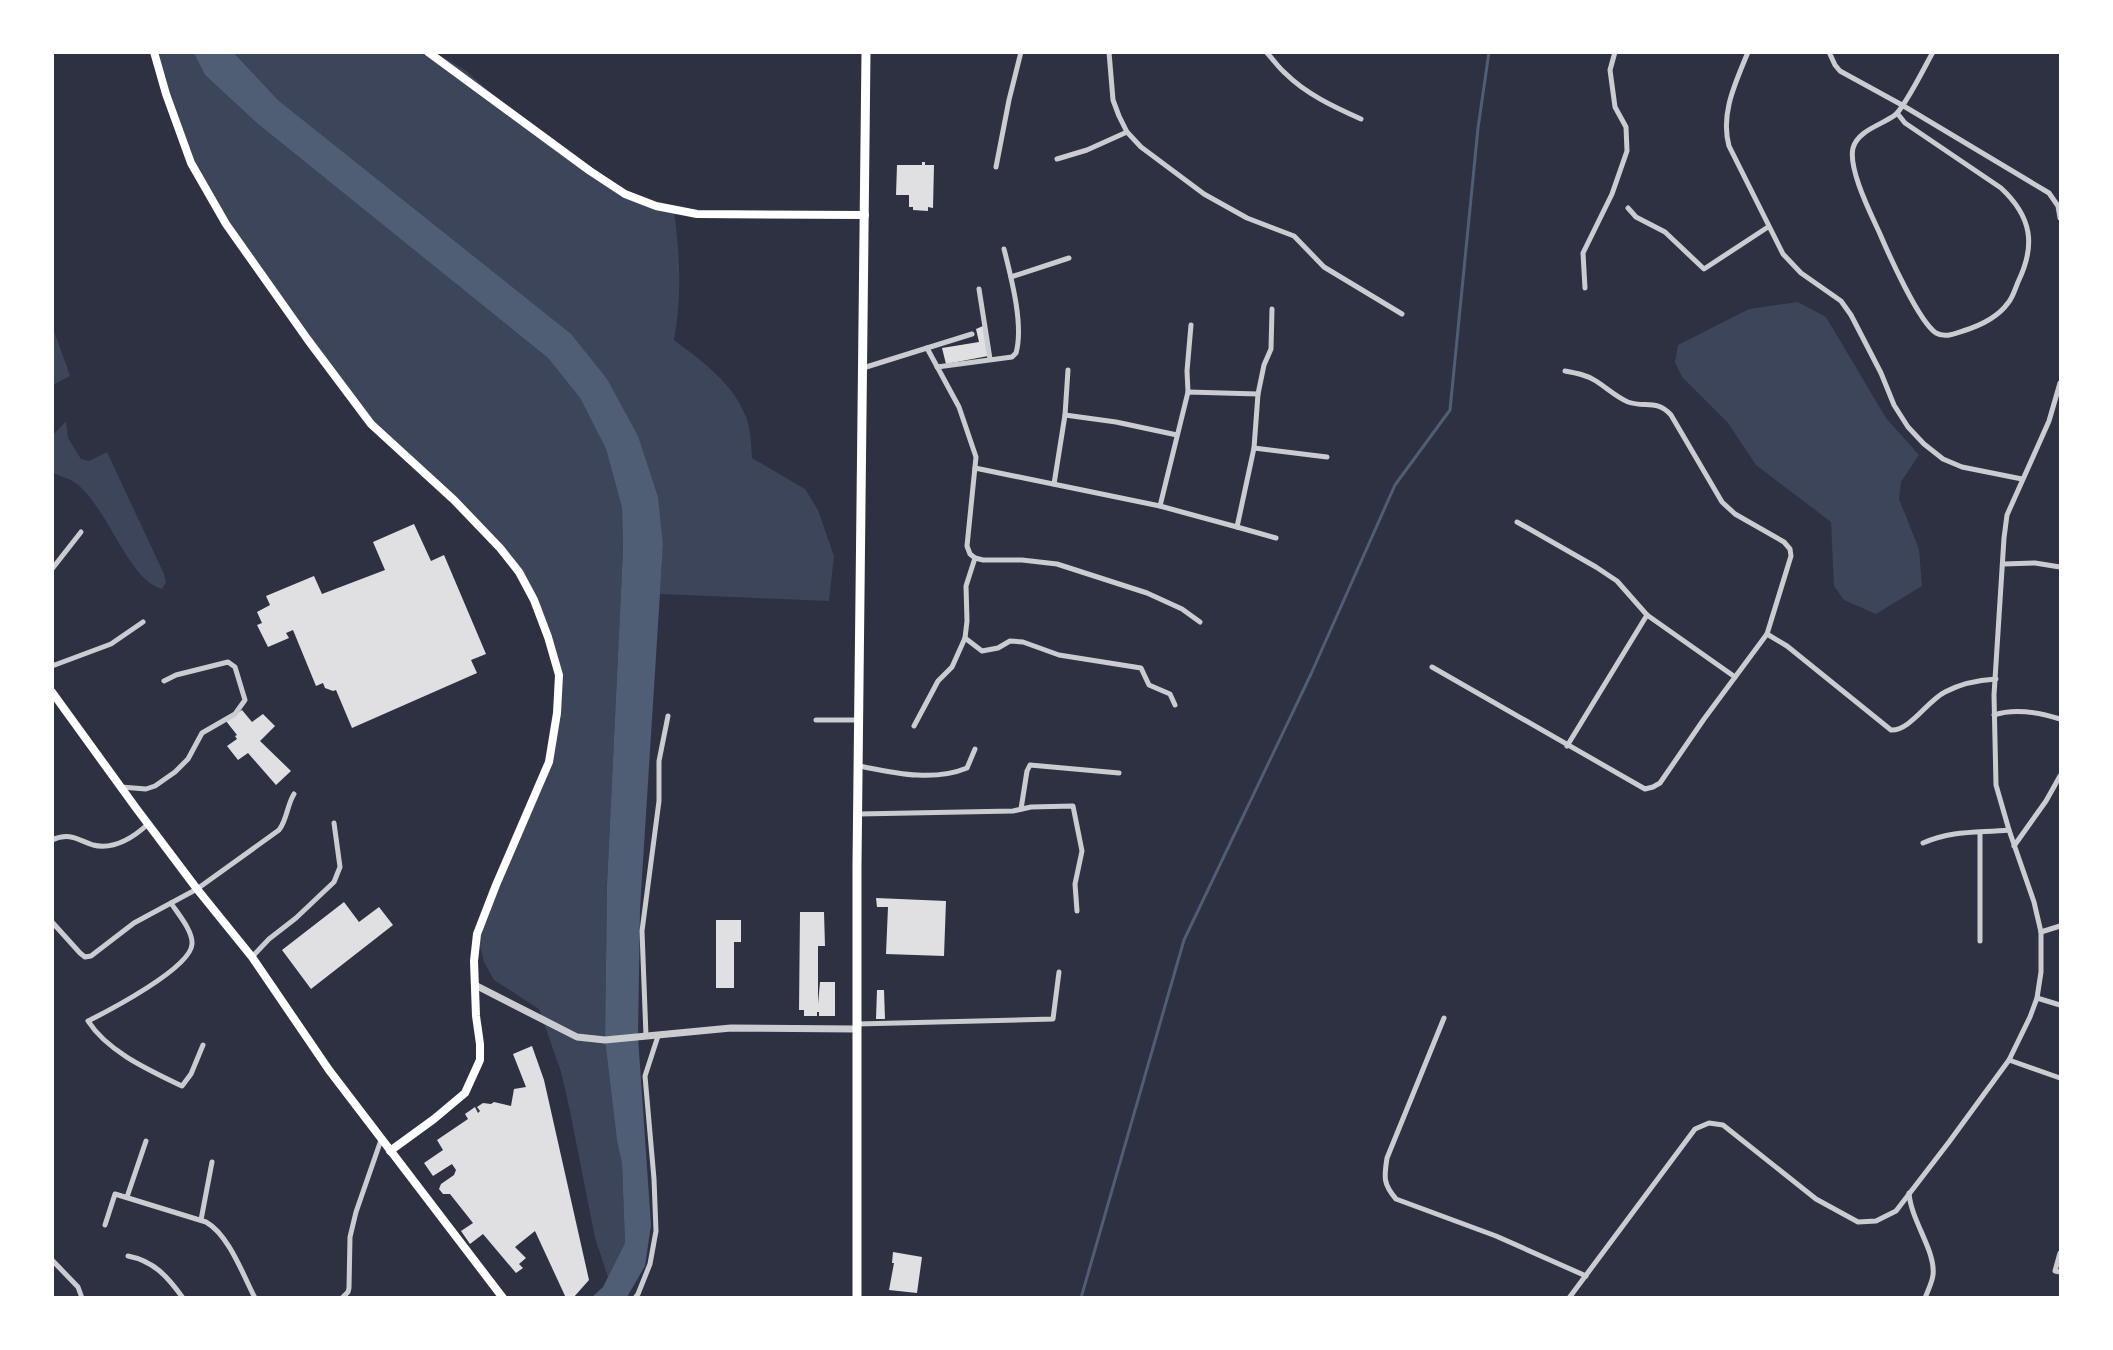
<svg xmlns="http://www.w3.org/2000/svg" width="2113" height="1350" font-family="Ubuntu,sans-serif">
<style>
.green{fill:#3c4559}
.water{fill:#4f5d75}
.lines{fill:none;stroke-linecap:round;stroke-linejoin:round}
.stream{stroke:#4f5d75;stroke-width:3}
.building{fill:#e0e0e3}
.minor{stroke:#caccd0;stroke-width:5}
.tertiary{stroke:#caccd0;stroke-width:7}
.secondary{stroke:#fff;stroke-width:8}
.primary{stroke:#fff;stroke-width:8}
.trunk{stroke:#fff;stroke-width:9}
</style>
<rect width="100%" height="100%" fill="#2d3142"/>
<!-- green -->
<g class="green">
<path d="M154 53H194L205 75 258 124 548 358 580 398 606 449 622 508 623 550 607 885 605 1040 617 1141 622 1164 625 1243 608 1277 595 1238 570 1111 561 1072 539 1009 494 980 484 962 477 934 549 762 559 675 534 600 500 548 371 424 226 224 191 163Z"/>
<path d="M234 53H436L465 70 531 128 625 194 674 211C680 254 682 297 674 340 702 361 733 383 746 417 751 429 751 445 752 458L805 489 818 510 834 556 829 601 660 594 663 546 638 436 279 101Z"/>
<path d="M1798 302 1826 317 1886 418 1919 455 1901 482 1899 499 1919 549 1922 586 1876 614 1844 600 1834 586 1831 522 1756 465 1728 423 1682 377 1675 362 1678 345 1749 309Z"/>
<path d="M53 328 70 376 53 385H52Z"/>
<path d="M66 421 68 438 81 459 89 461 107 452 164 574 166 582 162 589C128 581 107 504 74 482 68 478 59 476 53 473V435Z"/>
</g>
<!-- water -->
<path class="water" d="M194 53H234L279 101 571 334 607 379 638 436 658 497 663 546 640 909 638 1037 651 1225 645 1266 627 1297H592L603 1287 625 1243 622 1164 617 1141 605 1040 607 885 623 550 622 508 606 449 580 398 548 358 258 124 205 75Z"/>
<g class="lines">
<!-- stream -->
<path class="stream" d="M1081 1298 1184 940 1311 674 1395 485 1450 410 1478 128 1489 52"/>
</g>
<!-- building -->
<g class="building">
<path d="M922 162H925V165H934L933 208 928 207V211L913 210V207H909V195H896L897 165H922Z"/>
<path d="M983 326 988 356 946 364 942 348 979 342 976 329Z"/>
<path d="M414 524 431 561 444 555 486 654 471 660 477 673 352 728 336 690 333 691 325 688 323 683 316 686 293 630 286 633 289 638 268 647 257 625 262 623 257 612 270 605 266 596 314 576 322 594 385 570 373 542Z"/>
<path d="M242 710 252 722 263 714 275 726 260 741 291 771 276 785 248 753 238 760 227 746 237 739 235 736 237 735 226 721Z"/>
<path d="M876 898 946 901 944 956 886 954 888 907H877Z"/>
<path d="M344 902 359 922 379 907 393 925 311 989 282 950Z"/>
<path d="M800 912H824L825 946H818V1004L820 982H835V1016H819V1012H817V1016H804V1010H799Z"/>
<path d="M716 920H741V942H734V988H716Z"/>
<path d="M877 990H884L885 1019H876Z"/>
<path d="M532 1046 544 1080 589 1280 573 1298H566L535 1231 515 1247 526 1258 519 1264 523 1268 516 1273 483 1234 470 1244 461 1231 473 1223 450 1194H443L439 1189 441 1184 454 1175 456 1170 452 1164 433 1176 424 1163 443 1150 437 1140 468 1119 465 1114 475 1107 478 1113 480 1111 477 1107 483 1103 491 1104 494 1102 511 1106 514 1089 526 1087 513 1054Z"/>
<path d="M893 1252 922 1257 917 1293 889 1290 894 1263H892Z"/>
</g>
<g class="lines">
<!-- minor -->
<g class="minor">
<path d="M1109 52 1113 100 1119 116 1127 132 1141 147 1204 194 1247 218 1294 236 1324 267 1402 314"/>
<path d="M1266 52C1273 59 1278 67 1285 73 1306 94 1334 107 1361 119"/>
<path d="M1748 52C1736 82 1720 113 1729 146L1783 254 1801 273 1841 301 1851 315 1881 373 1894 405 1908 427 1924 444 1943 459 1962 467 2022 479"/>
<path d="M1829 52 1835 65 1840 71 1902 105 2049 193 2058 206 2060 218"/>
<path d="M1897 113 1905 123 2001 188C2032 217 2036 245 2018 282 2015 289 2013 297 2008 303 1998 317 1979 326 1963 331 1954 334 1945 338 1936 333 1919 322 1889 255 1880 234 1871 214 1848 169 1853 148 1858 130 1882 125 1895 115 1905 107 1925 66 1933 52"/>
<path d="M1057 159 1087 150 1127 132"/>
<path d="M996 167 1009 100 1021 52"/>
<path d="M1628 208 1636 217 1665 232 1704 269 1768 227"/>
<path d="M1011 277 1069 258"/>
<path d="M1585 288 1583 253 1612 194 1627 151 1626 127 1615 107 1610 70 1615 52"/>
<path d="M979 289 990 359"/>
<path d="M927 348 972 334"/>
<path d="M937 367 1012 357 1016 353C1024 325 1011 277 1004 249"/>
<path d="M863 368 927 348 959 407 976 457 967 546 970 554 975 558 966 586 967 621 965 638 952 667 938 681 914 726"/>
<path d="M1565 371C1576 373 1587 375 1596 381 1607 388 1616 397 1628 402 1645 408 1657 399 1671 415L1722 502 1735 514 1784 542 1790 549 1791 556 1767 634"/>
<path d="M1188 392 1187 371 1191 325"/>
<path d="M1065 415 1116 422 1177 435"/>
<path d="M1254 448 1327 457"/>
<path d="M975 468 1160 506 1237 527 1254 448 1258 394 1264 365 1271 349 1272 309"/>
<path d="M1054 484 1065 415 1068 370"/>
<path d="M1160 506 1188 392 1258 394"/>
<path d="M1517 522 1596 567 1617 581 1647 615 1735 677"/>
<path d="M1237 527 1276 538"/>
<path d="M975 558 983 560H1022L1057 564 1147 593 1182 609 1200 622"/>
<path d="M2004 564 2035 563 2060 567"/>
<path d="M52 569 81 532"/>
<path d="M965 638 982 651 998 648 1010 641 1023 642 1059 655 1141 668 1149 685 1170 694 1175 705"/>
<path d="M52 666 111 644 143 622"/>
<path d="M1432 667 1645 789 1653 787 1660 783 1704 719 1767 634 1787 646 1891 730C1910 731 1927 701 1945 692 1960 684 1979 680 1996 679"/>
<path d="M1994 715C2014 708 2041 713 2060 719"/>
<path d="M816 720H859"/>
<path d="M1567 746 1647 615"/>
<path d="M859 766C895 773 933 782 967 768L975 749"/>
<path d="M121 787 146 789 155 786 175 772 188 759 202 733 235 714 245 700 235 667 228 662 176 675 164 681"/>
<path d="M1021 809 1027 771 1030 765 1119 773"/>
<path d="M859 814 1013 811 1031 807 1073 806 1082 851 1075 884 1077 911"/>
<path d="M52 840C70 832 78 840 93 845 114 850 133 838 148 824"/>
<path d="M1923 843C1953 830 1977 833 2009 830"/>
<path d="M2014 846 2046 801 2060 776"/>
<path d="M171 903C178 914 193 931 192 944 191 968 108 1011 88 1021 108 1052 149 1070 182 1086L191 1074 203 1045"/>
<path d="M52 922 80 953 85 957 91 956 134 923 197 889 279 830C287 820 287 805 294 794"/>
<path d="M2041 932 2060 926"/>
<path d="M1980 941V833"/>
<path d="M252 957 269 939 296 918 334 882 340 867 334 823"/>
<path d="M2037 998 2060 1005"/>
<path d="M1444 1018 1387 1158C1384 1177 1383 1184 1396 1199L1496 1236 1586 1276"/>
<path d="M857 1024 1053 1019 1059 972"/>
<path d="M646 1036 642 931 659 801V761L668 716"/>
<path d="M2009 1060 2060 1078"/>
<path d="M1909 1193C1911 1221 1936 1251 1933 1275 1932 1283 1928 1290 1925 1298"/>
<path d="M127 1197 146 1141"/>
<path d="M201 1220 212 1162"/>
<path d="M105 1225 115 1194 206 1222C229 1235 243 1275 255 1298"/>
<path d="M2060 1253 2055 1271 2060 1272"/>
<path d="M128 1256C154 1261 168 1277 183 1298"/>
<path d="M52 1260 78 1287 82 1298"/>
<path d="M342 1298 348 1292 349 1288 350 1237 356 1212 381 1140"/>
<path d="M635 1298 638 1294 650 1264 656 1231 654 1179 645 1076 658 1036"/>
<path d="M1569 1298 1695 1129 1709 1123 1723 1125 1816 1199 1858 1222 1876 1221 1896 1211 1949 1142 2009 1060 2030 1017 2037 998 2041 972V932L2034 902 2009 830 1996 785 1994 695 2004 538 2007 515 2049 421 2060 383"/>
</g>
<!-- tertiary -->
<path class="tertiary" d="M475 985 577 1037 605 1040 731 1028 856 1029"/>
<!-- secondary -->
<g class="secondary">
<path d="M154 52 166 94 191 163 226 224 308 340 371 424 454 500 500 548 519 572 534 600 548 637 559 675 557 713 549 762 496 885 477 934 474 961 476 1016 480 1044V1060L465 1093 434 1119 390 1151"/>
<path d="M428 52 590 171 625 194 656 206 697 214 865 215"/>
</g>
<!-- primary -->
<path class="primary" d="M52 692 136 808 197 889 252 957 329 1070 503 1298"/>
<!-- trunk -->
<path class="trunk" d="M857 1298V865L866 52"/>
</g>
<!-- border -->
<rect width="2113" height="1350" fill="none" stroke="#ffffff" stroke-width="108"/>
</svg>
